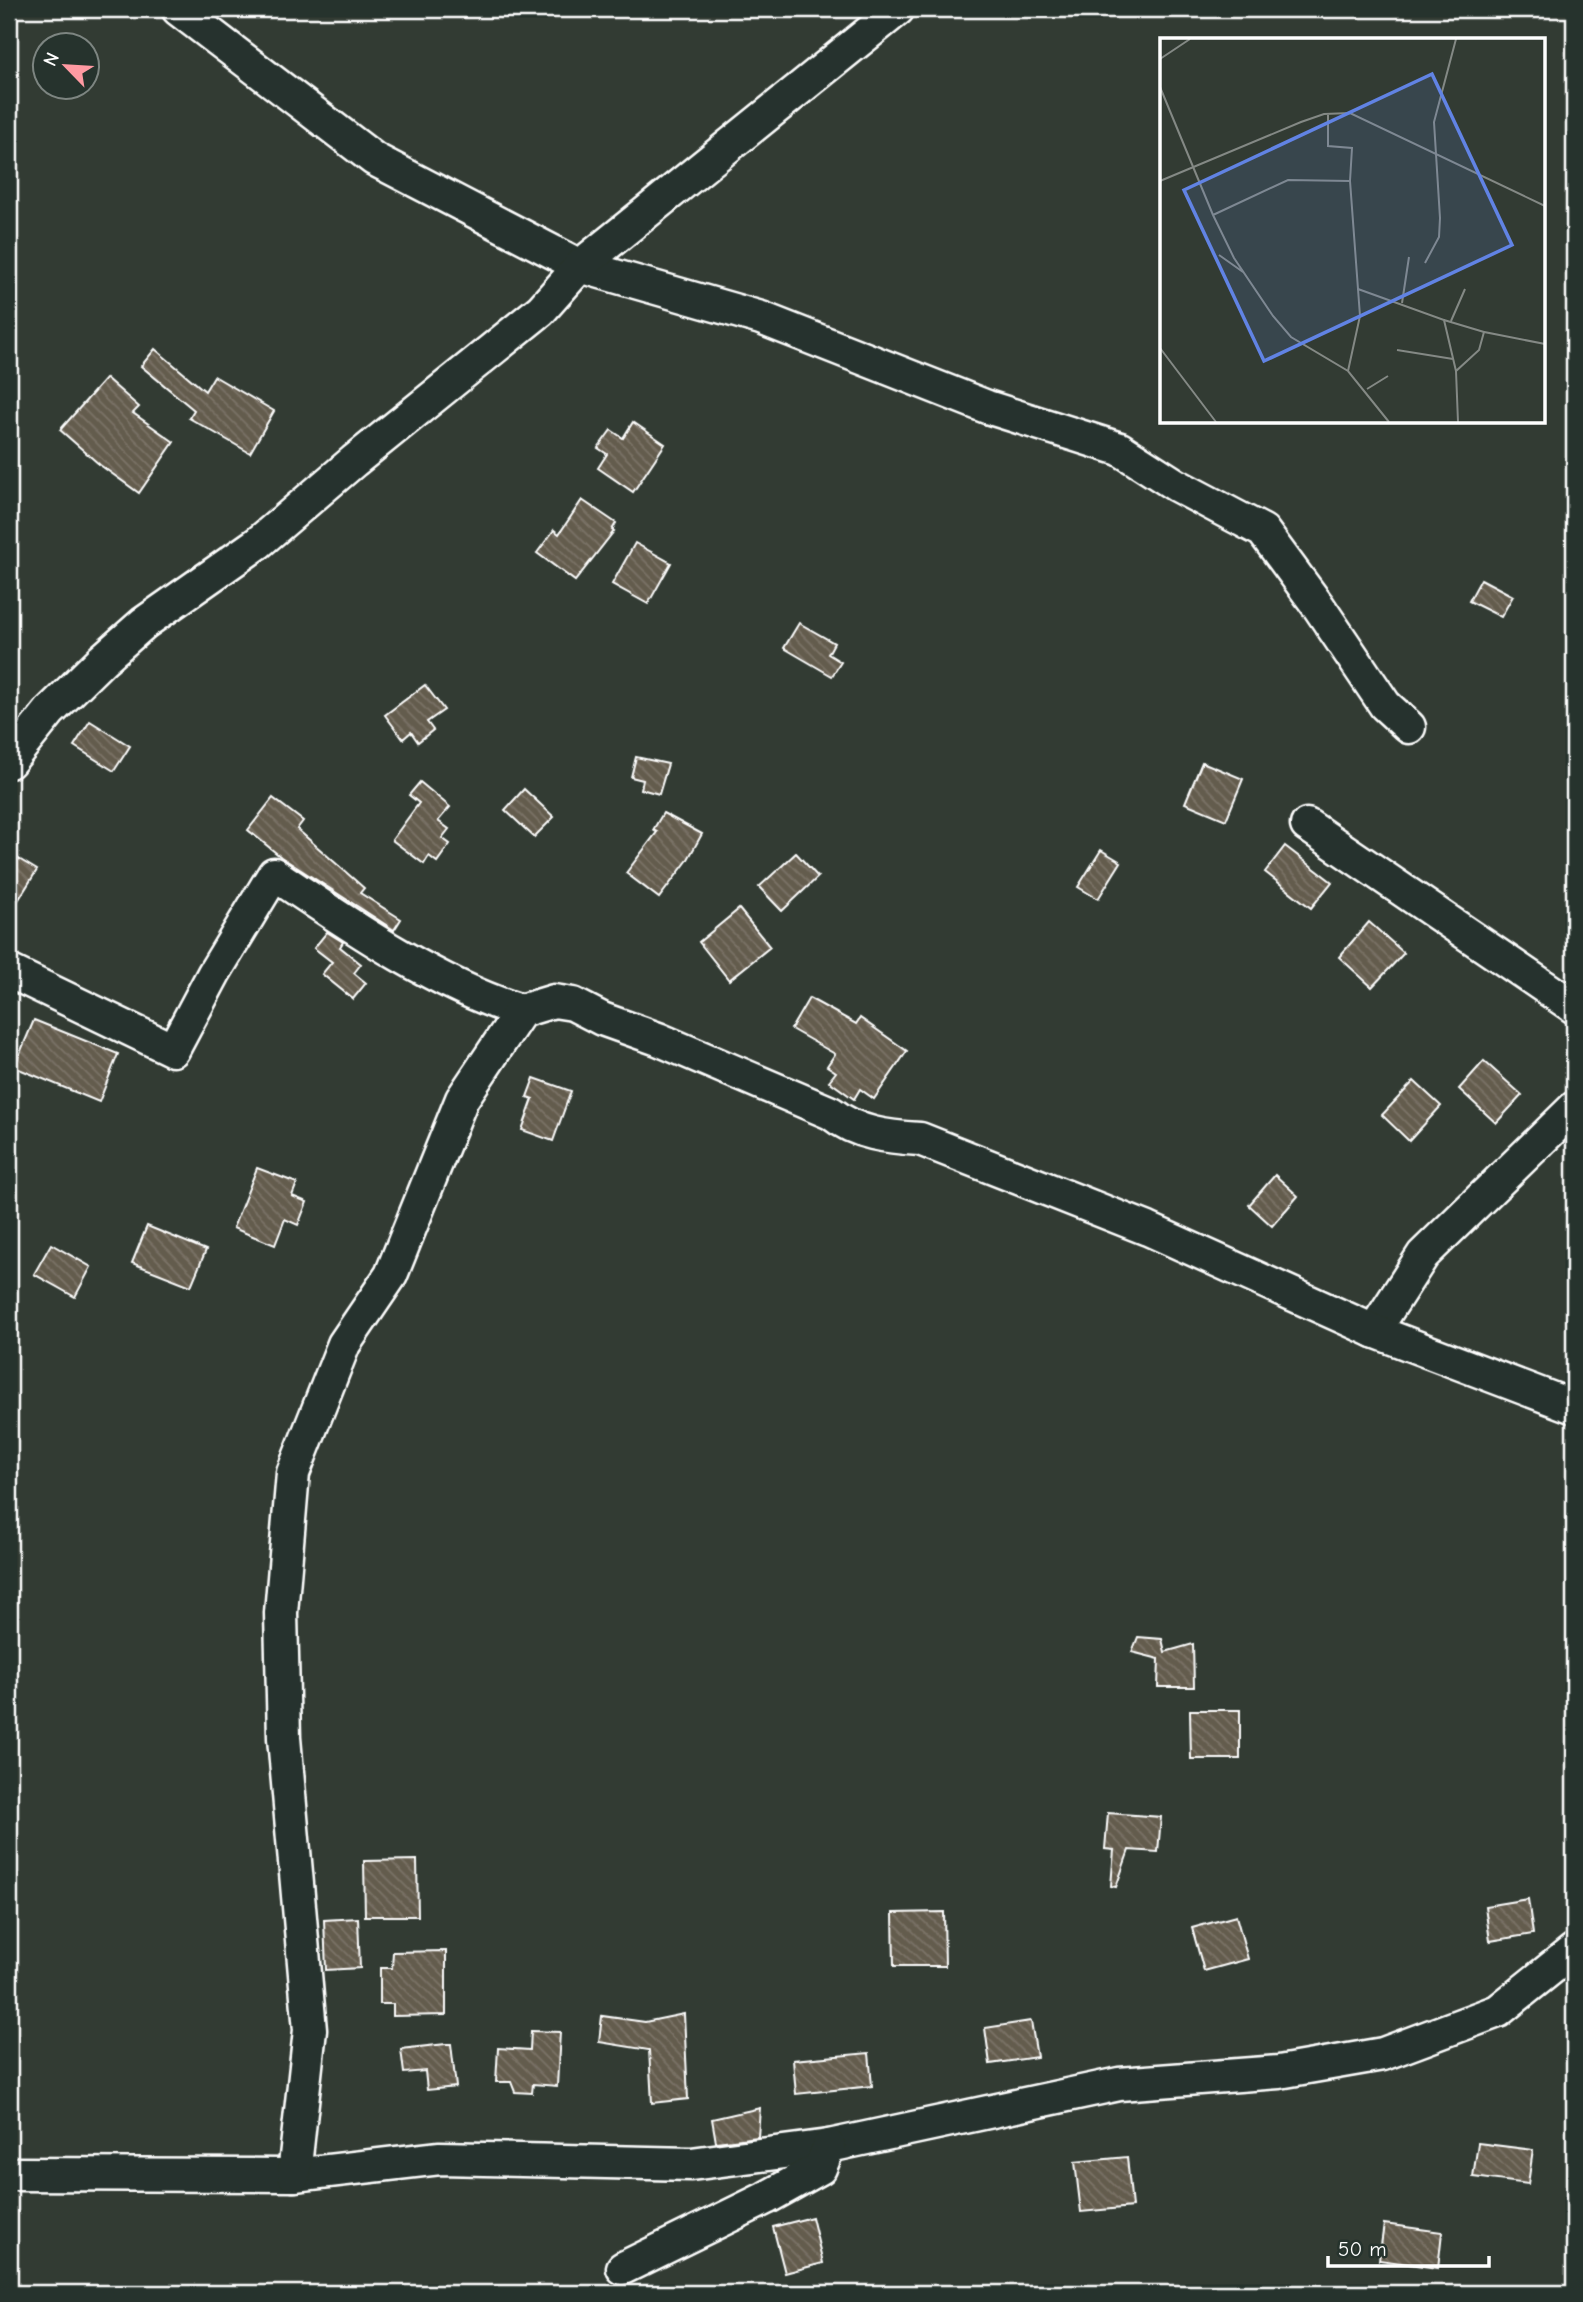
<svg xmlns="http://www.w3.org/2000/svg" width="1583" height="2302" font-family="'Comic Neue',sans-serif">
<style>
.building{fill:url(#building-back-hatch);stroke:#fff;stroke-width:2}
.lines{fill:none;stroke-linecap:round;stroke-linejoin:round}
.minor-casing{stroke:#fff;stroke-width:37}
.minor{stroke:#26332d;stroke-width:32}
.inset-road{fill:none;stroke:#848985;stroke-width:2}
.view{fill:#6183e4;fill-opacity:0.15;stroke:#6183e4;stroke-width:3.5}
.inset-edge{fill:none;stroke:#fff;stroke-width:3.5}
</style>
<defs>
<pattern id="building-back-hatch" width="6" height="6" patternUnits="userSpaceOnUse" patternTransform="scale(1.75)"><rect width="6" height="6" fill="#645c4d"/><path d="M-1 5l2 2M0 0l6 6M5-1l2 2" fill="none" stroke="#7b7468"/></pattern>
</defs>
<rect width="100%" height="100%" fill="#323b33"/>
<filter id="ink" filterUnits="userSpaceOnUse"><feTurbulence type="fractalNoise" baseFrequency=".0143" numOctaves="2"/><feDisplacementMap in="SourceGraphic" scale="14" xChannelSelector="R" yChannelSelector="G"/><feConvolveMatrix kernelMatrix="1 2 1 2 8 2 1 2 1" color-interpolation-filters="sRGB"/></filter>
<g filter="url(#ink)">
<!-- building -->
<g class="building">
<path d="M155 349 205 391 214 376 274 411 250 453 189 418 194 410 141 366Z"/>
<path d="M106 378 139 407 133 413 174 442 139 493 100 465 60 430Z"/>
<path d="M633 422 665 444 633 492 598 468 607 454 598 448 611 430 623 438Z"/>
<path d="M582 500 616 523 612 530 614 531 575 581 537 553 554 530 559 534Z"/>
<path d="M635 543 671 563 648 604 612 584Z"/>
<path d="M1481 579 1513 596 1501 617 1469 601Z"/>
<path d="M799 623 834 643 828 654 841 662 832 676 784 648Z"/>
<path d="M425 685 444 710 427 722 433 730 418 742 411 732 403 739 385 715Z"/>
<path d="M90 721 130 746 114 771 74 746Z"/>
<path d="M636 757 668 764 659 794 641 789 643 780 631 777Z"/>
<path d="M1202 762 1243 779 1226 820 1185 803Z"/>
<path d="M420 782 450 807 438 821 449 829 442 838 450 844 437 862 429 856 424 864 392 840 419 803 409 795Z"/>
<path d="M524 789 554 817 534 837 505 810Z"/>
<path d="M273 798 303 821 297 829 364 888 360 893 401 919 394 930 281 857 248 830Z"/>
<path d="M663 813 702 834 687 861 659 898 626 873 657 832 653 830Z"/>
<path d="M1285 846 1332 882 1311 908 1265 872Z"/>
<path d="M1101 850 1121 862 1098 899 1078 887Z"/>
<path d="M9 853 37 870 9 915Z"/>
<path d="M796 853 818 877 782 911 759 887Z"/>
<path d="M739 909 770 947 729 980 699 942Z"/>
<path d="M1369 922 1404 953 1372 987 1339 957Z"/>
<path d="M327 932 343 942 340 947 361 964 354 973 366 983 353 999 322 974 332 962 314 948Z"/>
<path d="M809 998 856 1024 860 1018 907 1051 874 1099 860 1089 854 1099 829 1081 836 1072 827 1066 835 1054 791 1029Z"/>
<path d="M34 1020 118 1054 99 1102 14 1067Z"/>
<path d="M1484 1061 1522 1095 1496 1123 1459 1089Z"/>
<path d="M534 1078 571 1091 553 1141 522 1130 533 1099 527 1097Z"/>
<path d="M1414 1081 1441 1106 1409 1141 1382 1115Z"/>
<path d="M257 1168 297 1183 292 1196 307 1202 298 1225 285 1219 275 1245 233 1228Z"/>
<path d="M1275 1175 1298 1196 1272 1226 1249 1205Z"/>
<path d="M147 1226 206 1250 191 1286 132 1263Z"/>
<path d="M51 1244 91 1267 75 1297 34 1274Z"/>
<path d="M1138 1637 1162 1639 1165 1652 1193 1644 1194 1687H1158L1159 1659 1132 1652Z"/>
<path d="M1190 1710H1240V1759H1191Z"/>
<path d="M1108 1813 1161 1817 1158 1852 1129 1850 1116 1887 1111 1886 1114 1850 1105 1849Z"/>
<path d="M417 1860 418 1916H365L364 1861Z"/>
<path d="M1528 1899 1533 1934 1490 1941 1485 1906Z"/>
<path d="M944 1912 945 1966H894L893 1913Z"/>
<path d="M1236 1916 1248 1959 1204 1971 1192 1928Z"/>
<path d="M358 1918 360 1968 326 1970 324 1920Z"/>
<path d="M446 1951V2015L393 2016V2004H380V1968H392L393 1952Z"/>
<path d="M684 2014 688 2099 652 2103 649 2050 599 2042 602 2016 645 2022Z"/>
<path d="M1031 2021 1037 2057 990 2064 985 2028Z"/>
<path d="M531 2031 560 2032 557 2086 533 2084 532 2093 515 2092 511 2082H496L498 2048 530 2050Z"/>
<path d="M446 2044H451L456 2087 427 2090 425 2071 404 2073 401 2049Z"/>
<path d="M869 2053 872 2086 796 2094 793 2060Z"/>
<path d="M760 2108 758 2137 716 2142 712 2119Z"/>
<path d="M1478 2143 1533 2150 1528 2184 1473 2177Z"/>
<path d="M1127 2157 1132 2207 1081 2212 1075 2162Z"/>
<path d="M812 2217 823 2263 785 2273 773 2227Z"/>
<path d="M1384 2224 1442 2232 1438 2268 1379 2260Z"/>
</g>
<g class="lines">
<!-- minor casing -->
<g class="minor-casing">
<g id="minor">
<path d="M178 9 374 159 580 266 761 318 987 407 1120 449 1176 485 1263 531 1319 607 1385 705 1409 727"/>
<path d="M9 762 50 711 102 660 144 623 258 543 354 461 541 310 580 266 898 9"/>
<path d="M1307 825 1574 1007"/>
<path d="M9 971 173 1050 214 973 274 874C348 924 436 985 521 1011"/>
<path d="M1374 1331 1423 1255 1574 1108"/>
<path d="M9 2174 294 2175 440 2158 691 2164 829 2146 1119 2084 1279 2072 1383 2054 1498 2011 1574 1950"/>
<path d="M294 2175 310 2030 284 1738 281 1613 293 1473 344 1344 391 1275 462 1099 521 1011 554 1001 573 1004 602 1019 658 1039 831 1113C857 1134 888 1137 920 1139L1148 1229 1374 1331 1574 1407"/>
<path d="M623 2268 766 2198 820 2168 829 2146"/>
</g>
</g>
<!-- minor -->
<use href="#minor" class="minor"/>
</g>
</g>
<!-- overview -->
<g transform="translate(1160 38)">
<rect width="385" height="385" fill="#323b33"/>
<path class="inset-road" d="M0 21 30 1M0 49 53 177 74 220 113 278 131 299 188 333 229 384M168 76V108L192 110 190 143M0 143 141 84 164 76 190 75 385 168M53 177 128 142 190 143 200 278 188 333M59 217 83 234M265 225 279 199 280 180 274 84 296 1M198 251 284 282 296 333 319 312 324 294 385 306M242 265 249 219M284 282 324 294M291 283 305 251M0 310 56 384M237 312 293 321M296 333 298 384M207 351 228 338"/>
<path class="view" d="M272 36 352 207 104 323 24 152Z"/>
<rect width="385" height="385" class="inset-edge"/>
</g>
<!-- margin -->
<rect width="1583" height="2302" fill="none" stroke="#26332d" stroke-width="35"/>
<rect x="18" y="18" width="1548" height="2267" fill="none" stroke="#fff" stroke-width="2.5" filter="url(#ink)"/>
<!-- north arrow -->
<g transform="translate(66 66) rotate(295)"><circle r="33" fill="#26332d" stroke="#7d8581" stroke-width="2"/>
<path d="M0-5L12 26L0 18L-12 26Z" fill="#ff9aa2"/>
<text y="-10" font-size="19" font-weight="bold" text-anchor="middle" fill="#ffffff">N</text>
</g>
<!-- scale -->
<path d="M1328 2256v10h161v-10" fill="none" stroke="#ffffff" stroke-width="3.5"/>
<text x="1338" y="2256" font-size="21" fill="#ffffff" stroke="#26332d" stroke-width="5" paint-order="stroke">50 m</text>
</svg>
